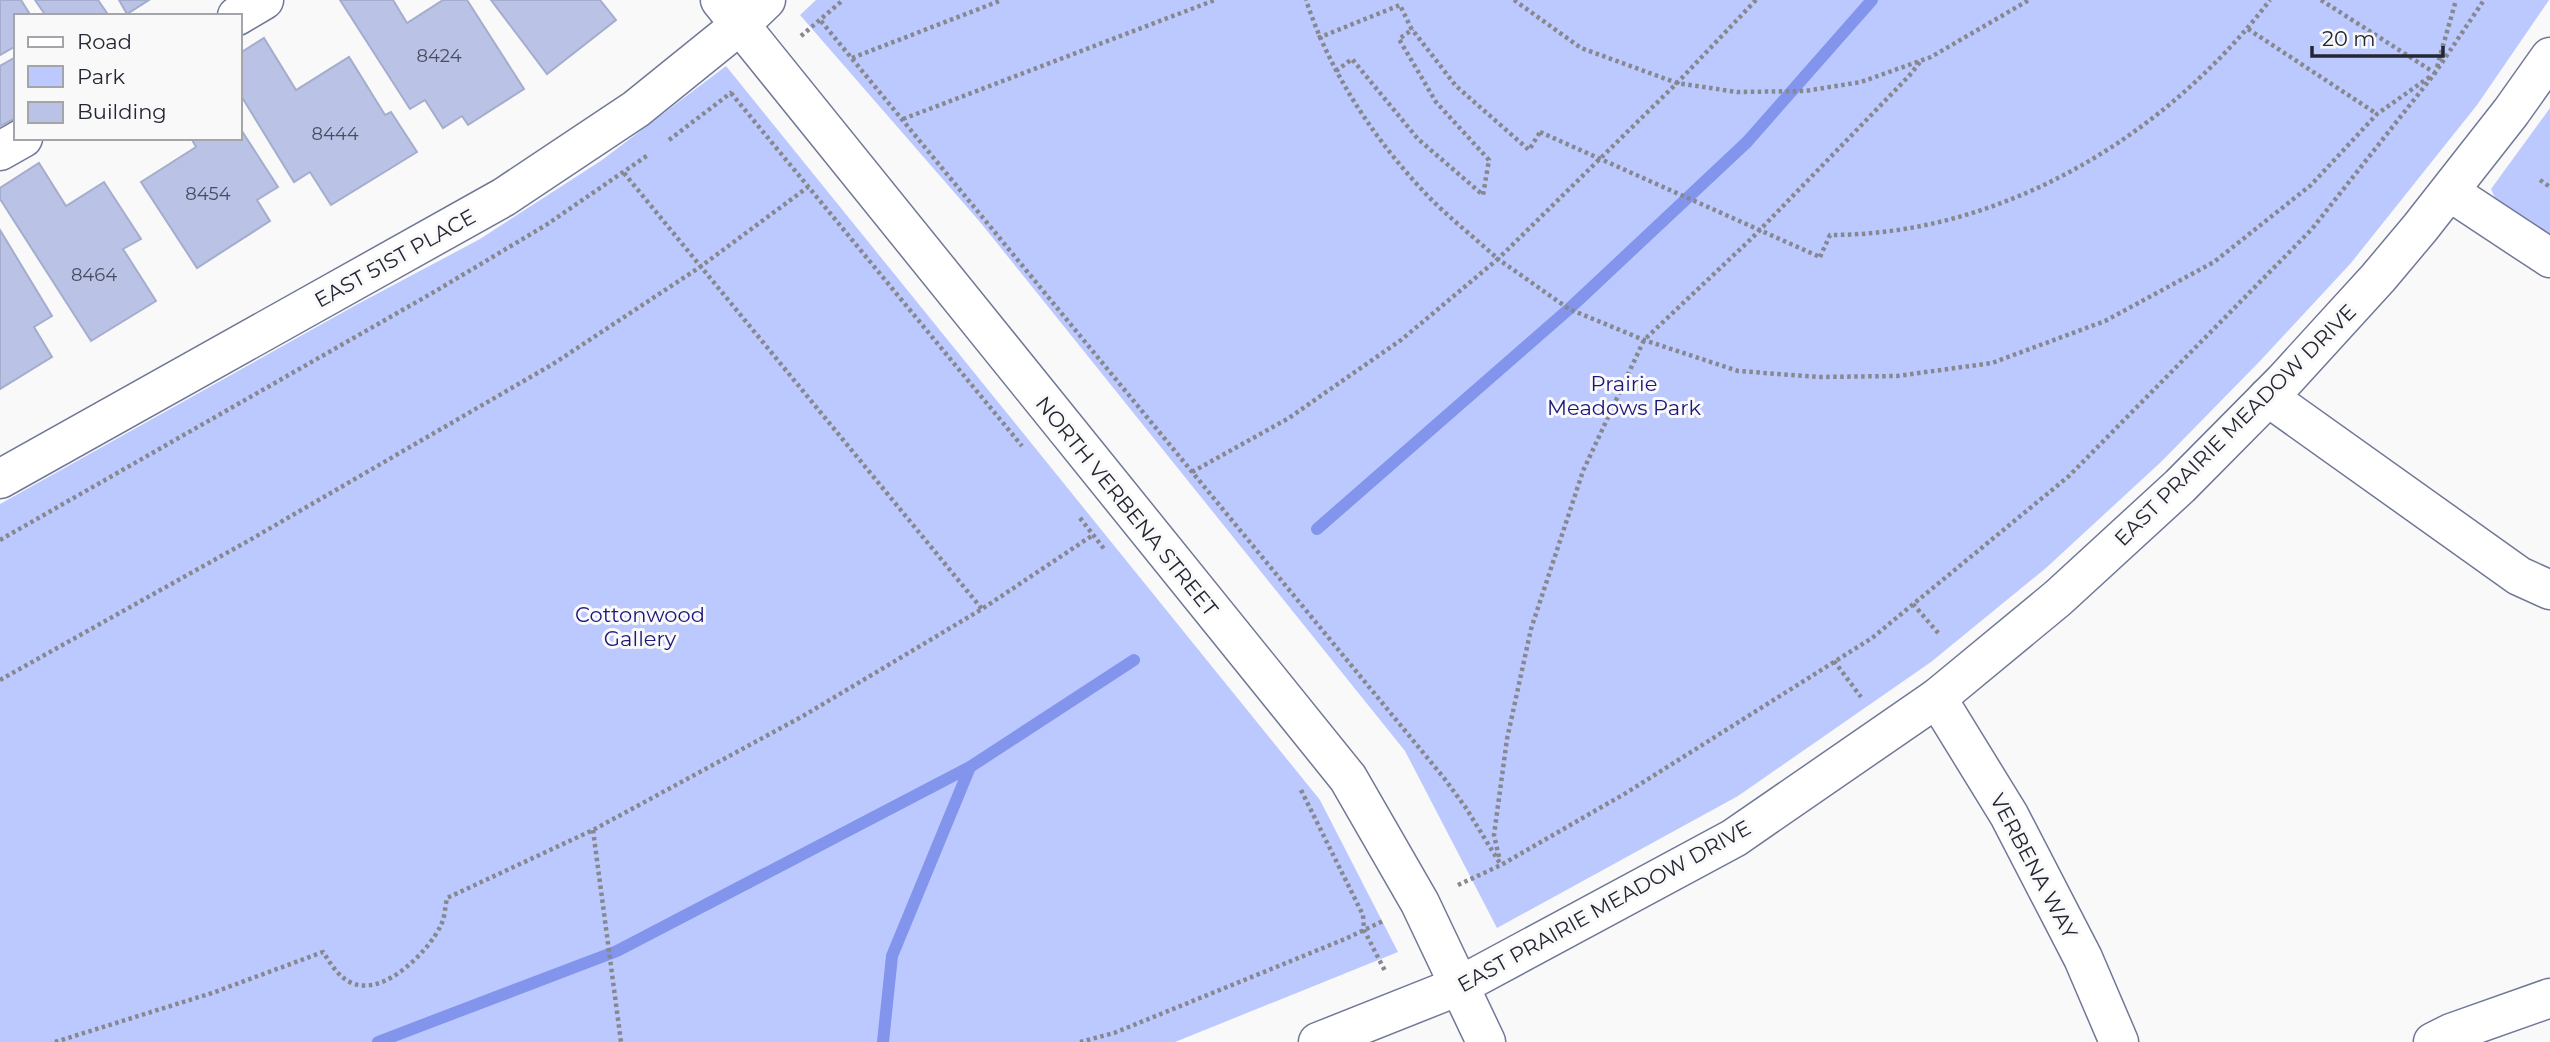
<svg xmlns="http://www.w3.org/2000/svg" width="2550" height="1042" font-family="Montserrat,sans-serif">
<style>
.green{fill:#bcc9fe}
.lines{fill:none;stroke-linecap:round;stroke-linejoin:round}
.stream{stroke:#8294eb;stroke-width:12}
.building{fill:#bac3e5;stroke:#a4adce;stroke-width:2}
.minor-casing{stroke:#707897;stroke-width:41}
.path{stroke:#87888f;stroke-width:4.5;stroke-dasharray:3.5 3.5;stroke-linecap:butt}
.minor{stroke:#fff;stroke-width:38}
.path-bridge{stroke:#87888f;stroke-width:4.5;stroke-dasharray:3.5 3.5;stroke-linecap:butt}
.labels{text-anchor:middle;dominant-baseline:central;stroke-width:6;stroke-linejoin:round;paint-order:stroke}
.number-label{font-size:18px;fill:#494d60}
.street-label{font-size:21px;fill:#232633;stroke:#f9f9f9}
.park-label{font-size:21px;fill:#1d177c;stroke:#f9f9f9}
</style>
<rect width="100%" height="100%" fill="#f9f9f9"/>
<!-- green -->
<g class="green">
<path d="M816 0H2549L2477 105 2351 263 2260 361 2162 461 2046 568 1931 662 1738 796 1497 928 1405 751 980 222 800 15Z"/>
<path d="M726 66 1320 800 1398 952 1175 1042H0V504L356 305 480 239 602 160Z"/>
<path d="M2550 108V238L2495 198 2491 189Z"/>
</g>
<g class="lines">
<!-- stream -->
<g class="stream">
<path d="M1317 529 1569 309 1747 142 1872 0"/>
<path d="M378 1042 617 951 970 767 1134 660"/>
<path d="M883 1042 892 956 970 767"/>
</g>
</g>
<!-- building -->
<g class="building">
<path d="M0 0H21L31 16H16V46L0 55Z"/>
<path d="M35 0H98L109 16H46Z"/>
<path d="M119 0H149L127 14Z"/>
<path d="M340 0H393L407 23 443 0H467L524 89 468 125 462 116 443 128 425 100 410 109Z"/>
<path d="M491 0H600L616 20 547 74Z"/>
<path d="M264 38 296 90 349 57 385 115 391 112 417 152 331 205 310 172 294 182 240 94V53Z"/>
<path d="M16 57V118L0 126V66Z"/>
<path d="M240 128 278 187 257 200 270 221 197 268 141 182 196 147 191 138H240Z"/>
<path d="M39 163 66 206 104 182 141 239 123 249 156 301 91 341 0 199V188Z"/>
<path d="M0 230 52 316 34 327 52 357 0 389Z"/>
</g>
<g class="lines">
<!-- minor casing -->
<g class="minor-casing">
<g id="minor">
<path d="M720 0 1348 778 1420 903 1486 1042"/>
<path d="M237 16 264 0"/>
<path d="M0 151 23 138"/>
<path d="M2450 192 2550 258"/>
<path d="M2268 397 2519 576 2550 590"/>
<path d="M0 479 504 197 636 109 740 25 766 0"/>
<path d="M1937 698 2009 815 2083 958 2119 1042"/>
<path d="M1318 1042 1459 986 1734 838 1937 698 2058 598 2180 486 2284 381 2378 278 2420 228 2511 112 2550 57"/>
<path d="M2433 1042 2451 1033 2550 998"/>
</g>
</g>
<!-- path -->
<g class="path">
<path d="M1514 0 1581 48 1677 83 1737 92 1805 91 1861 82 1931 57 2029 0"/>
<path d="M1756 0 1677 83 1498 259 1569 309 1644 340 1738 371 1819 377 1897 376 1992 363 2105 321 2214 262 2311 185 2377 114 2431 76"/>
<path d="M2321 0 2435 73"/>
<path d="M821 21 1444 778 1466 808 1501 865"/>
<path d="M2248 29 2377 114"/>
<path d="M801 36 843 0"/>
<path d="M1318 38 1400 5 1411 28 1456 86 1529 150 1540 132"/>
<path d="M852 58 1002 0"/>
<path d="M2437 67 2456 0"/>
<path d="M1336 71 1352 59 1418 139 1483 195 1489 160 1436 102 1399 39 1413 29"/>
<path d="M731 93 1022 446"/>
<path d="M903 119 1215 0"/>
<path d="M669 140 732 92"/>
<path d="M624 173 982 609"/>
<path d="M2540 180 2550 187"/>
<path d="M1820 257 1830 235C2003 235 2166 136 2270 0"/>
<path d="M1192 472 1289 418 1401 340 1498 259C1475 238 1448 217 1426 194 1374 139 1330 73 1306 0"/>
<path d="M1080 518 1105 550"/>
<path d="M0 540 434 292 546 225 648 155"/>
<path d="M1913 604 1939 634"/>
<path d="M1834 661 1861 697"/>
<path d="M0 680 248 541 553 364 700 267 808 187"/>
<path d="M1301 790 1363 915 1364 930 1385 971"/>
<path d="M593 830 621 1042"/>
<path d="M1499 857 1494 835 1507 739 1531 629 1583 471 1644 340 1752 238 1909 76 1920 62"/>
<path d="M1458 885 1501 865 1626 793 1872 638 2069 476 2312 229 2435 73 2484 0"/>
<path d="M55 1042 212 993 323 952C331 964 338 977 352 983 384 997 429 951 441 925 445 917 445 907 447 898L593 830 803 716 982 609 1093 535"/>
<path d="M1080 1042 1114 1033 1345 939 1383 921"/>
</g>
<!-- minor -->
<use href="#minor" class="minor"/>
<!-- path-bridge -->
<path class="path-bridge" d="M1540 132 1820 257"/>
</g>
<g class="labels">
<!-- number labels -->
<g class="number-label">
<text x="439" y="56">8424</text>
<text x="335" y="134">8444</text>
<text x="208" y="194">8454</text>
<text x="94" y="275">8464</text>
</g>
<!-- street labels -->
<g class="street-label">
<text transform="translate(395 258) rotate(-29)">EAST 51ST PLACE</text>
<text transform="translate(2235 425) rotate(-45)">EAST PRAIRIE MEADOW DRIVE</text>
<text transform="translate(1127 506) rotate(51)">NORTH VERBENA STREET</text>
<text transform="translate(2034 866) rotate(62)">VERBENA WAY</text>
<text transform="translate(1604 906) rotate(-29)">EAST PRAIRIE MEADOW DRIVE</text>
</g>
<!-- park labels -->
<g class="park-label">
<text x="1624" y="383">Prairie<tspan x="1624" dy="24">Meadows Park</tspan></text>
<text x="640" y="614">Cottonwood<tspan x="640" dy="24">Gallery</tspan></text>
</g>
</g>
<!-- legend -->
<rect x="14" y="14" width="228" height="126" fill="#f9f9f9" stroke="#a3a5aa" stroke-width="2"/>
<rect x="28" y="37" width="35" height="10" fill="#ffffff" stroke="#a3a5aa" stroke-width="2"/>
<text x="77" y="49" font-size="21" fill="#232633">Road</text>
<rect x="28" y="66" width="35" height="21" fill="#bcc9fe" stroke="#a3a5aa" stroke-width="2"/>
<text x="77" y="84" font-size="21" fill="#232633">Park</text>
<rect x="28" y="102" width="35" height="21" fill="#bac3e5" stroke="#a3a5aa" stroke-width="2"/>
<text x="77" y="119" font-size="21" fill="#232633">Building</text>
<!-- scale -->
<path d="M2312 46v10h131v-10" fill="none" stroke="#232633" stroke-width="3.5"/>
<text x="2322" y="46" font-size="21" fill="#232633" stroke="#f9f9f9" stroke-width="5" paint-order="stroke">20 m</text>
</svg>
